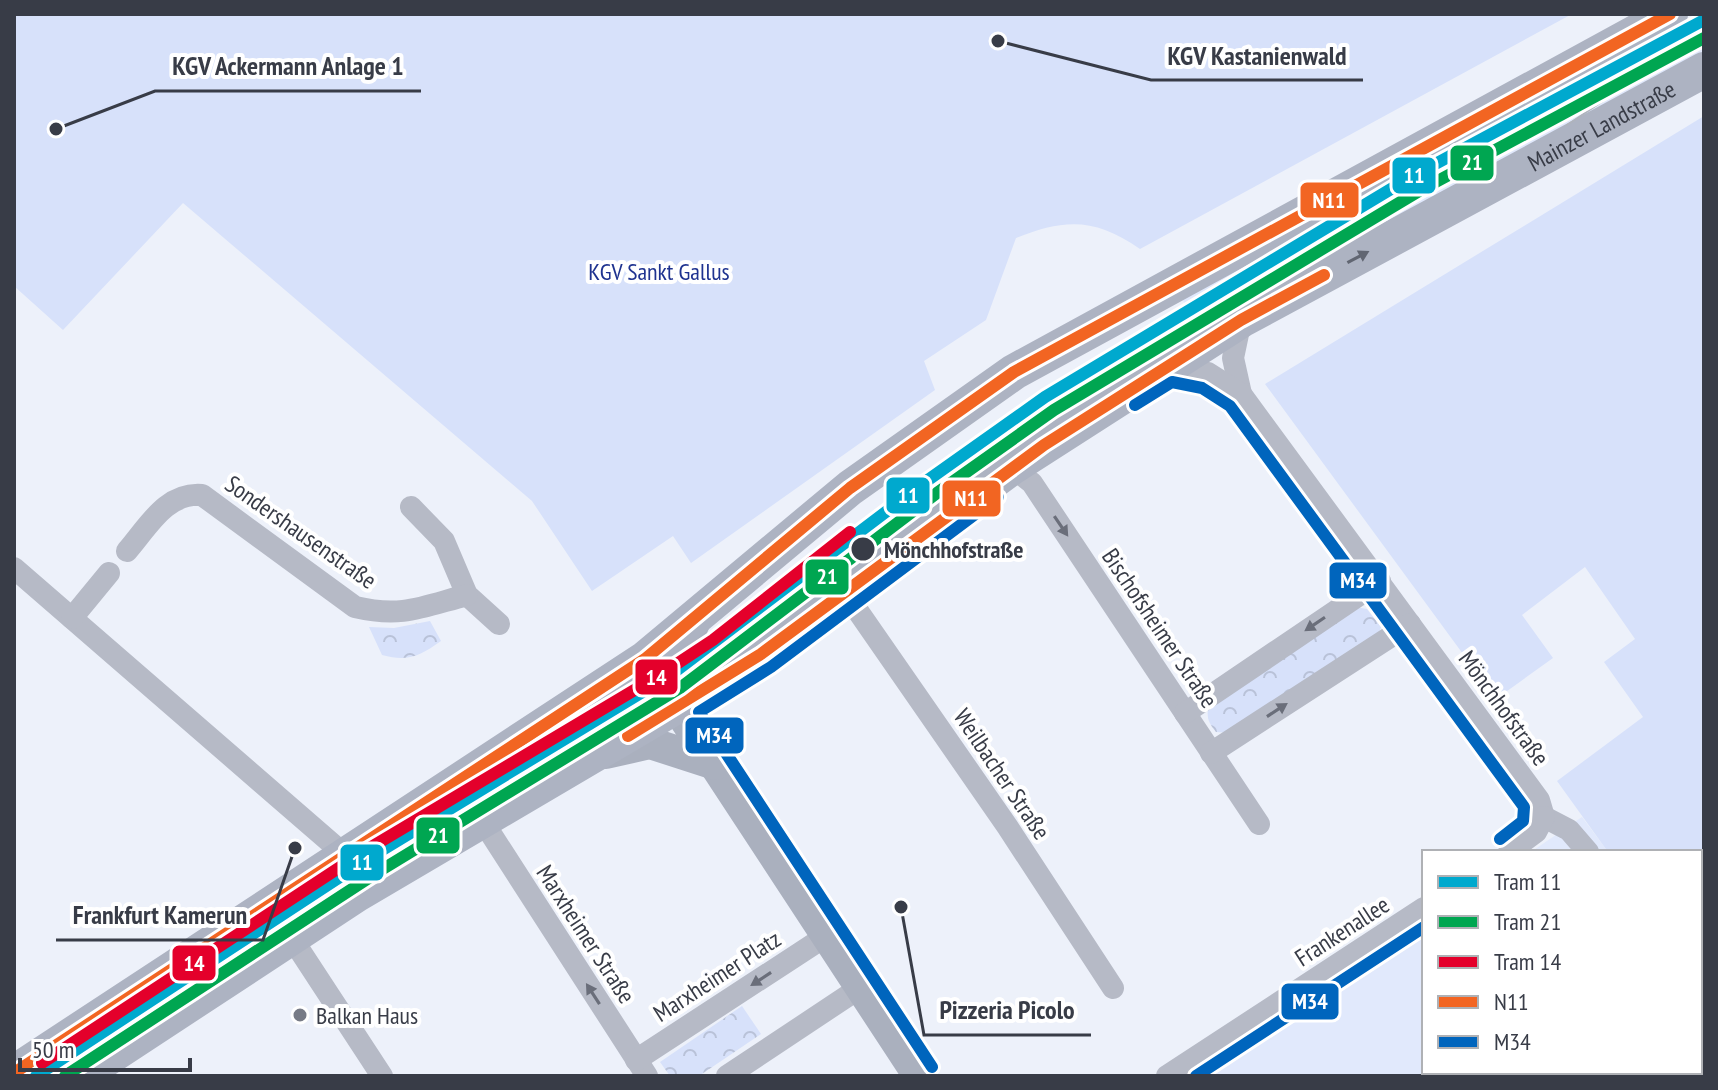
<svg xmlns="http://www.w3.org/2000/svg" width="1718" height="1090" font-family="'PT Sans Narrow',sans-serif">
<style>
.built{fill:#e1e9fc}
.green{fill:#d7e1fa}
.park{fill:url(#park-crowns)}
.lines{fill:none;stroke-linecap:round;stroke-linejoin:round}
.street{stroke:#b6bac6;stroke-width:22}
.secondary{stroke:#aab0be;stroke-width:32}
.primary{stroke:#adb3c2;stroke-width:36}
.tram{stroke:#afb3bc;stroke-width:2}
.bus-1-casing{stroke:#fff;stroke-width:18}
.bus-2-casing{stroke:#fff;stroke-width:18}
.bus-1{stroke:#f26522;stroke-width:12}
.bus-2{stroke:#0065bd;stroke-width:12}
.tram-1-casing{stroke:#fff;stroke-width:18}
.tram-2-casing{stroke:#fff;stroke-width:18}
.tram-3-casing{stroke:#fff;stroke-width:18}
.tram-1{stroke:#00a9ce;stroke-width:12}
.tram-2{stroke:#00a651;stroke-width:12}
.tram-3{stroke:#e4002b;stroke-width:12}
.oneway{fill:#616672}
.oneway2{fill:#6a6e7a}
.stop-dot{fill:#383c47;stroke:#fff;stroke-width:3}
.poi-dot{fill:#777b86;stroke:#fff;stroke-width:3}
.labels{text-anchor:middle;dominant-baseline:central;stroke-width:8;stroke-linejoin:round;paint-order:stroke}
.street-label{font-size:24px;fill:#383c47;stroke:#fff}
.park-label{font-size:24px;fill:#1f3390;stroke:#fff}
.stop-label{font-size:24px;font-weight:bold;fill:#383c47;stroke:#fff;text-anchor:start}
.poi-label{font-size:24px;fill:#383c47;stroke:#fff;text-anchor:start}
.leader{fill:none;stroke:#383c47;stroke-width:3}
.callout-dot{fill:#383c47;stroke:#fff;stroke-width:3}
.callout-label{font-size:26px;text-anchor:middle;font-weight:bold;fill:#383c47;stroke:#fff;stroke-width:8;stroke-linejoin:round;paint-order:stroke}
.line-badge{stroke:#fff;stroke-width:3}
.badge-label{font-size:22px;text-anchor:middle;font-weight:bold;fill:#fff}
</style>
<defs>
<pattern id="park-crowns" width="20" height="18" patternUnits="userSpaceOnUse" patternTransform="scale(2)"><rect width="20" height="18" fill="#d7e1fa"/><path d="M2 6a3 3 0 1 1 6 0M12 15a3 3 0 1 1 6 0" fill="none" stroke="#b9c2d8"/></pattern>
</defs>
<rect width="100%" height="100%" fill="#edf1fa"/>
<!-- built -->
<g class="built">
<path d="M1704 14V57L1200 326 1179 295 1500 118Z"/>
<path d="M1582 817 1608 852H1531Z"/>
<path d="M1424 924V1072H1700V975L1704 981V1076H1199Z"/>
</g>
<!-- green -->
<g class="green">
<path d="M14 14H1572L1140 249C1096 218 1065 218 1016 238L986 320 924 361 935 390 691 563 673 536 592 591 532 501 183 203 63 330 14 286Z"/>
<path d="M1704 116V981L1700 975V852H1608L1557 781 1643 717 1604 662 1635 639 1585 567 1522 615 1553 658 1496 699 1265 384Z"/>
</g>
<!-- park -->
<g class="park">
<path d="M1356 607 1367 609 1381 627 1377 639 1231 733 1216 732C1208 722 1206 717 1209 704Z"/>
<path d="M430 621 441 641C420 656 408 662 382 655L369 627 394 628Z"/>
<path d="M742 1006 761 1034 699 1076H670L660 1062Z"/>
</g>
<g class="lines">
<!-- street -->
<g class="street">
<path d="M1241 320 1233 358 1241 394"/>
<path d="M1169 365 1208 373 1241 394 1539 800 1544 817"/>
<path d="M1012 467 1032 483 1259 824"/>
<path d="M411 507 444 541 467 595 499 624"/>
<path d="M127 551C148 527 166 492 202 495L355 607C402 618 422 607 467 595"/>
<path d="M14 568 345 855"/>
<path d="M844 591 1007 826 1113 988"/>
<path d="M72 618 109 573"/>
<path d="M1185 713 1380 581"/>
<path d="M1211 753 1410 624"/>
<path d="M1544 817 1569 830 1588 852"/>
<path d="M482 820 647 1076"/>
<path d="M1509 852 1536 832 1544 817"/>
<path d="M291 937 382 1076"/>
<path d="M1700 1002 1704 1007"/>
<path d="M636 1060 826 936"/>
<path d="M727 1076 861 987"/>
<path d="M1167 1076 1424 908"/>
</g>
<!-- secondary -->
<g class="secondary">
<path d="M697 616 672 674 677 707 919 1076"/>
<path d="M589 698C622 686 647 689 677 707"/>
<path d="M606 753 650 743 715 764"/>
</g>
<!-- primary -->
<g class="primary">
<path d="M14 1073 645 659 850 488 1014 372 1670 14"/>
<path id="s1" d="M80 1076 357 894 734 672 1012 467 1241 320 1704 70"/>
</g>
<!-- tram -->
<g class="tram">
<path d="M1567 125 1603 101"/>
<path d="M1254 270 1704 37"/>
</g>
<!-- bus-1 casing -->
<g class="bus-1-casing">
<g id="bus-1">
<path d="M628 736 761 654 1044 445 1241 320 1324 275"/>
<path d="M14 1073 645 659 850 488 1014 372 1670 14"/>
</g>
</g>
<!-- bus-2 casing -->
<g class="bus-2-casing">
<g id="bus-2">
<path d="M1135 405 1172 382 1202 388 1230 406 1524 807 1523 821 1500 839"/>
<path d="M932 1067 699 712 771 667 998 497"/>
<path d="M1196 1076 1424 927"/>
</g>
</g>
<!-- bus-1 -->
<use href="#bus-1" class="bus-1"/>
<!-- bus-2 -->
<use href="#bus-2" class="bus-2"/>
<!-- tram-1 casing -->
<g class="tram-1-casing">
<path id="tram-1" d="M36 1076 369 858 672 674 928 480 1045 397 1411 177 1704 20"/>
</g>
<!-- tram-2 casing -->
<g class="tram-2-casing">
<path id="tram-2" d="M65 1076 378 872 680 688 937 493 1054 410 1419 191 1704 38"/>
</g>
<!-- tram-3 casing -->
<g class="tram-3-casing">
<path id="tram-3" d="M42 1063 363 852 663 673 713 640 850 532"/>
</g>
<!-- tram-1 -->
<use href="#tram-1" class="tram-1"/>
<!-- tram-2 -->
<use href="#tram-2" class="tram-2"/>
<!-- tram-3 -->
<use href="#tram-3" class="tram-3"/>
</g>
<!-- one-way arrows -->
<defs><path id="oneway-solid" d="M-6-.8H1V-3.2L6.5 0L1 3.2V.8H-6Z" transform="scale(2)"/></defs>
<use class="oneway" href="#oneway-solid" transform="translate(1358 257) rotate(-28)"/>
<g class="oneway2">
<use href="#oneway-solid" transform="translate(1061 526) rotate(56)"/>
<use href="#oneway-solid" transform="translate(1315 624) rotate(146)"/>
<use href="#oneway-solid" transform="translate(1277 710) rotate(-33)"/>
<use href="#oneway-solid" transform="translate(761 979) rotate(147)"/>
<use href="#oneway-solid" transform="translate(593 994) rotate(-123)"/>
</g>
<!-- markers -->
<circle class="stop-dot" cx="863" cy="549" r="13"/>
<circle class="poi-dot" cx="300" cy="1015" r="8"/>
<g class="labels">
<!-- street labels -->
<g class="street-label">
<text stroke="none"><textPath href="#s1" startOffset="1796">Mainzer Landstraße</textPath></text>
<text transform="translate(301 532) rotate(35)">Sondershausenstraße</text>
<text transform="translate(1160 628) rotate(56)">Bischofsheimer Straße</text>
<text transform="translate(1504 708) rotate(54)">Mönchhofstraße</text>
<text transform="translate(1002 774) rotate(56)">Weilbacher Straße</text>
<text transform="translate(1342 931) rotate(-33)">Frankenallee</text>
<text transform="translate(586 934) rotate(57)">Marxheimer Straße</text>
<text transform="translate(717 976) rotate(-33)">Marxheimer Platz</text>
</g>
<!-- park labels -->
<g class="park-label">
<text x="659" y="271">KGV Sankt Gallus</text>
</g>
<!-- stop labels -->
<g class="stop-label">
<text x="884" y="549">Mönchhofstraße</text>
</g>
<!-- poi labels -->
<g class="poi-label">
<text x="316" y="1015">Balkan Haus</text>
</g>
</g>
<!-- callouts -->
<path class="leader" d="M998 41L1151 80H1363M56 129L155 91H421M295 848L263 940H56M901 907L924 1035H1091"/>
<g class="callout-dot">
<circle cx="998" cy="41" r="8"/>
<circle cx="56" cy="129" r="8"/>
<circle cx="295" cy="848" r="8"/>
<circle cx="901" cy="907" r="8"/>
</g>
<g class="callout-label">
<text x="1257" y="65">KGV Kastanienwald</text>
<text x="288" y="75">KGV Ackermann Anlage 1</text>
<text x="160" y="924">Frankfurt Kamerun</text>
<text x="1007" y="1019">Pizzeria Picolo</text>
</g>
<g class="line-badge">
<rect x="1449" y="144" width="46" height="38" rx="8" fill="#00a651"/>
<rect x="1391" y="156" width="46" height="39" rx="8" fill="#00a9ce"/>
<rect x="1299" y="181" width="61" height="38" rx="8" fill="#f26522"/>
<rect x="885" y="476" width="46" height="39" rx="8" fill="#00a9ce"/>
<rect x="941" y="479" width="61" height="39" rx="8" fill="#f26522"/>
<rect x="804" y="558" width="46" height="38" rx="8" fill="#00a651"/>
<rect x="1328" y="561" width="60" height="39" rx="8" fill="#0065bd"/>
<rect x="634" y="658" width="45" height="38" rx="8" fill="#e4002b"/>
<rect x="684" y="716" width="61" height="39" rx="8" fill="#0065bd"/>
<rect x="415" y="816" width="46" height="39" rx="8" fill="#00a651"/>
<rect x="339" y="843" width="46" height="39" rx="8" fill="#00a9ce"/>
<rect x="171" y="944" width="46" height="38" rx="8" fill="#e4002b"/>
<rect x="1280" y="982" width="60" height="39" rx="8" fill="#0065bd"/>
</g>
<g class="badge-label">
<text x="1472" y="170">21</text>
<text x="1414" y="183">11</text>
<text x="1329" y="208">N11</text>
<text x="908" y="503">11</text>
<text x="971" y="506">N11</text>
<text x="827" y="584">21</text>
<text x="1358" y="588">M34</text>
<text x="656" y="685">14</text>
<text x="714" y="743">M34</text>
<text x="438" y="843">21</text>
<text x="362" y="870">11</text>
<text x="194" y="971">14</text>
<text x="1310" y="1009">M34</text>
</g>
<!-- border -->
<rect width="1718" height="1090" fill="none" stroke="#383c47" stroke-width="32"/>
<!-- legend -->
<rect x="1422" y="850" width="280" height="224" fill="#ffffff" stroke="#afb1b5" stroke-width="2"/>
<rect x="1438" y="876" width="40" height="12" fill="#00a9ce" stroke="#afb1b5" stroke-width="2"/>
<text x="1494" y="890" font-size="24" fill="#383c47">Tram 11</text>
<rect x="1438" y="916" width="40" height="12" fill="#00a651" stroke="#afb1b5" stroke-width="2"/>
<text x="1494" y="930" font-size="24" fill="#383c47">Tram 21</text>
<rect x="1438" y="956" width="40" height="12" fill="#e4002b" stroke="#afb1b5" stroke-width="2"/>
<text x="1494" y="970" font-size="24" fill="#383c47">Tram 14</text>
<rect x="1438" y="996" width="40" height="12" fill="#f26522" stroke="#afb1b5" stroke-width="2"/>
<text x="1494" y="1010" font-size="24" fill="#383c47">N11</text>
<rect x="1438" y="1036" width="40" height="12" fill="#0065bd" stroke="#afb1b5" stroke-width="2"/>
<text x="1494" y="1050" font-size="24" fill="#383c47">M34</text>
<!-- scale -->
<path d="M20 1058v12h170v-12" fill="none" stroke="#383c47" stroke-width="4"/>
<text x="32" y="1058" font-size="24" fill="#383c47" stroke="#ffffff" stroke-width="6" paint-order="stroke">50 m</text>
</svg>
